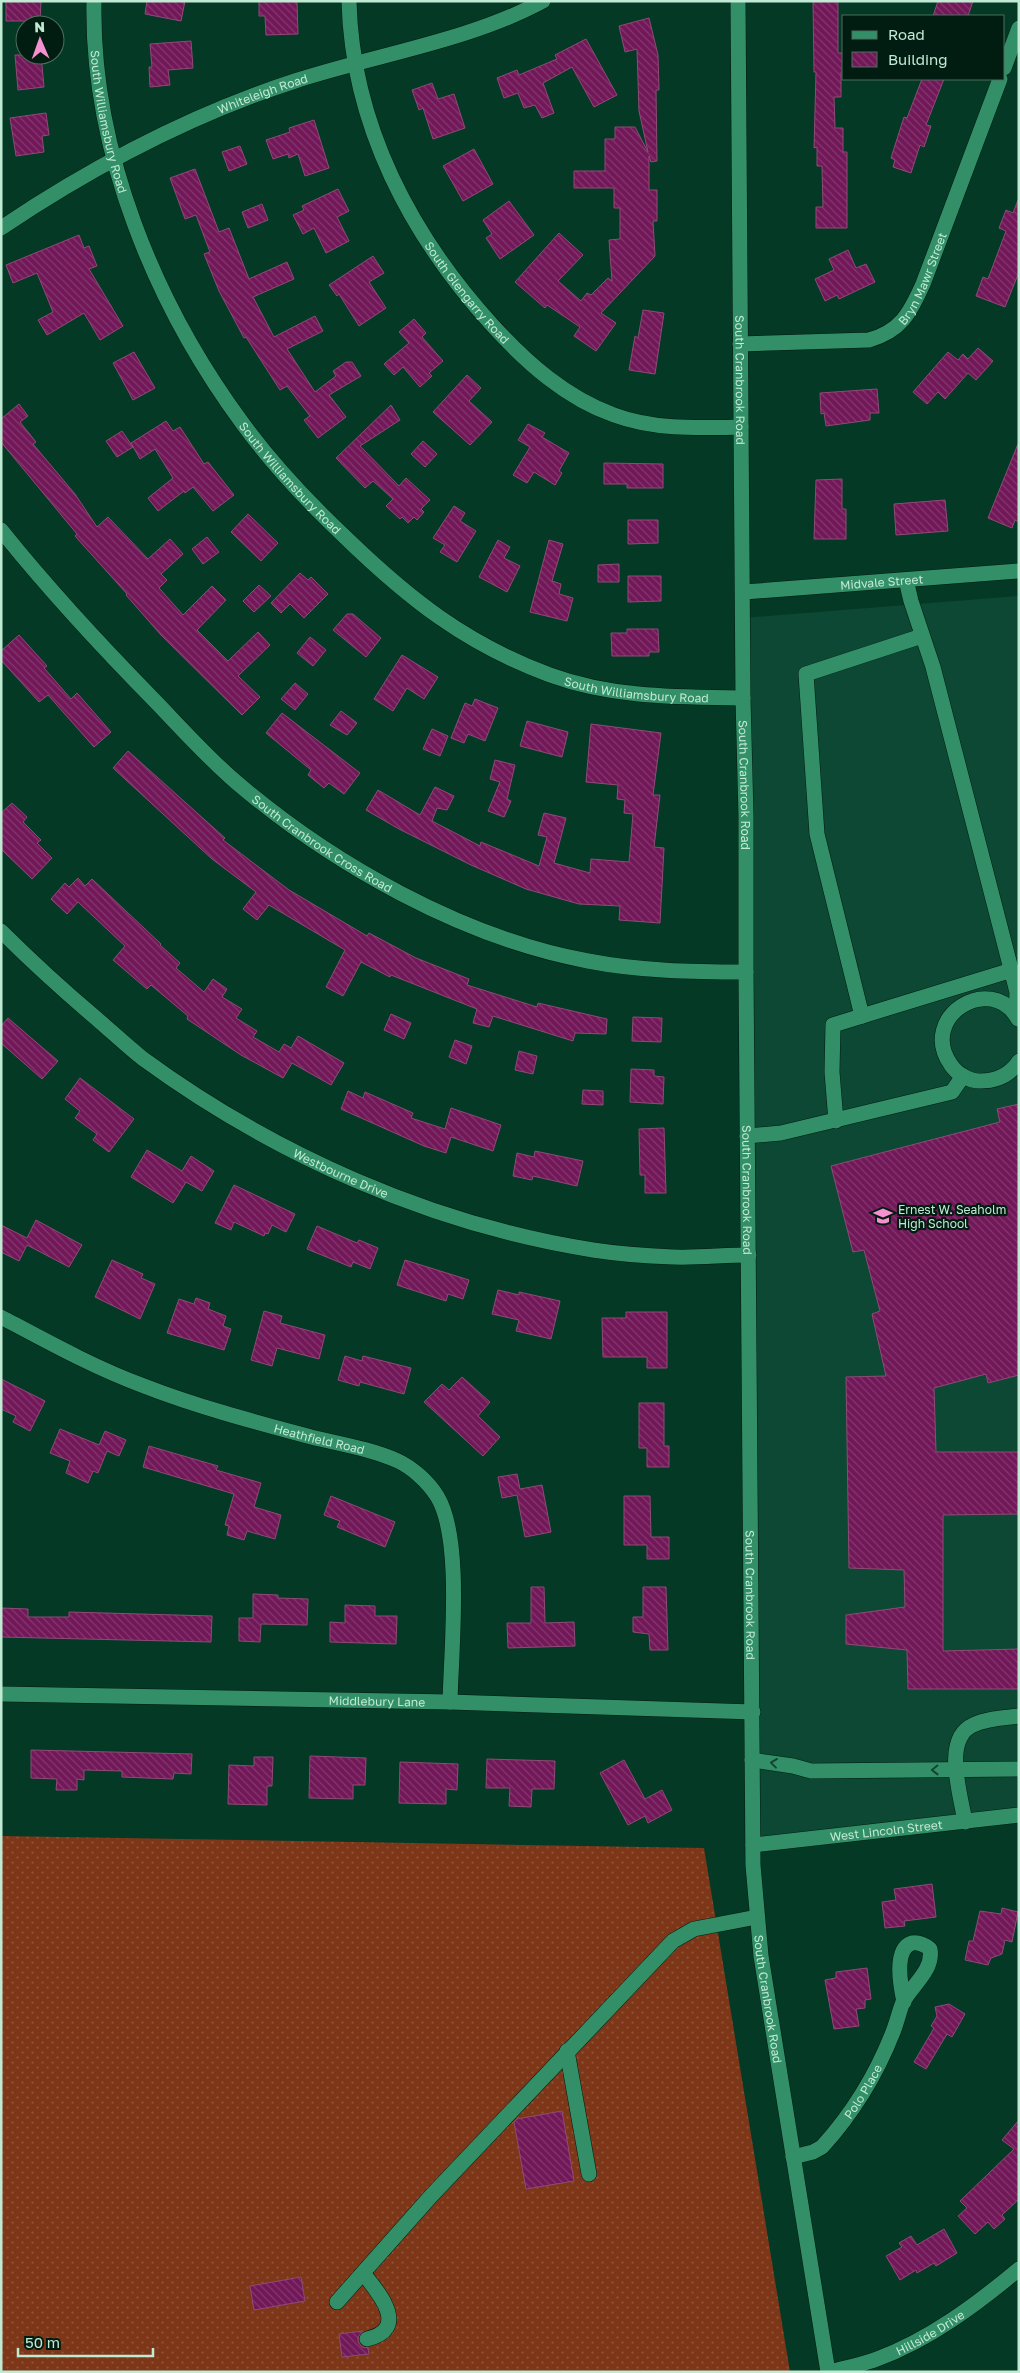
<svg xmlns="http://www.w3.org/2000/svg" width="1020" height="2373" font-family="'Golos Text',sans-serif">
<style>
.built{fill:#0c4833}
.grass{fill:url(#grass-dots)}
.building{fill:url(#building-back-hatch);stroke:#8e4b76}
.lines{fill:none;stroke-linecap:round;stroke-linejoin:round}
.minor-casing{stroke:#011d11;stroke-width:16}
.minor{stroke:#328f68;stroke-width:15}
.oneway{stroke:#12452f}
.labels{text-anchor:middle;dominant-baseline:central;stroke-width:4.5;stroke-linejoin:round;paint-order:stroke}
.street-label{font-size:12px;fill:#c0ead4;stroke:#011d11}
.poi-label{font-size:12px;fill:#c0ead4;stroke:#011d11;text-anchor:start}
</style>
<defs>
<pattern id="grass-dots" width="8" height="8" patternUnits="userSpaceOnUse" patternTransform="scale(1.25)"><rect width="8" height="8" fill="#7d3718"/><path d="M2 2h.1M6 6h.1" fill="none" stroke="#8e5439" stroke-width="1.8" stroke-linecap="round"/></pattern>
<pattern id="building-back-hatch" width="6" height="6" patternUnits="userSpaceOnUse" patternTransform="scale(1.25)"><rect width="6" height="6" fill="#721758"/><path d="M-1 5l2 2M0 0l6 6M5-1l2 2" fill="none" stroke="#84396f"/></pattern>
</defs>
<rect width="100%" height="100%" fill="#043925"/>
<!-- built -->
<path class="built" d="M1019 596V1813L753 1845 742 618Z"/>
<!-- grass -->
<path class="grass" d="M1 1836 704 1848 790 2372H1Z"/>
<!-- building -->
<g class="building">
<path d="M6 1H41L40 21H6Z"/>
<path d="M147 1H185L181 21 145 14Z"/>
<path d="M259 1H297L298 34 266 35 265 16H259Z"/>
<path d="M813 1H838V53H844V72H841V97H834L835 128H843V152H847V228H816V207H823L822 166H817V147L814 148 816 72H814Z"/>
<path d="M938 1H973L968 16H933Z"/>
<path d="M649 18 658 55 659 90H656L657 161 651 162 649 156V190H657V221H653L655 256 601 313 616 323 596 351 574 336 580 327 547 305 545 308 515 282 559 233 583 255 558 281 581 301 587 293 591 295 608 278 612 281 609 240 620 239V208H614V188H574V171H605V139H615V127H635L648 152 639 111 637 49 625 52 619 26Z"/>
<path d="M586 39 617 95 594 107 572 67 543 83 554 113 542 118 535 105 524 108 518 93 504 98 497 78 517 70 519 75 557 59 555 55Z"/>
<path d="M191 41 193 68 168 70 170 85 150 87 149 67H152L150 44Z"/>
<path d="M15 55H41L44 87 18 90Z"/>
<path d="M922 79H944L926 125 931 126 924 147 920 145 911 173 893 167 895 160 891 158 904 117 907 118Z"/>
<path d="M432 83 438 99 454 94 465 128 433 139 423 108 419 110 412 90Z"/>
<path d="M46 113 49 135 42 136 44 152 16 156 10 118Z"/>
<path d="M314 120 329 168 305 176 298 154 289 158 288 154 273 159 266 140 290 132 289 128Z"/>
<path d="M240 146 247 164 229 171 222 152Z"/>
<path d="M474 149 493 184 463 201 443 166Z"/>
<path d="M195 169 219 232 229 228 249 279 287 262 294 279 253 297 274 337 315 316 323 331 287 349 315 392 336 376 333 371 346 362H352L361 376 329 395 346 417 318 438 304 420 310 416 287 386 280 390 246 337 244 338 219 291 204 254 210 252 196 215 185 219 170 178Z"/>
<path d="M338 189 349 211 337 217 349 241 326 253 314 228 303 234 293 215 304 210 302 206Z"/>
<path d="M1018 200 1019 272 1005 307 976 296 983 277 988 279 1006 231 999 228 1006 210 1013 213Z"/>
<path d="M509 201 534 235 500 259 486 238 492 234 483 220Z"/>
<path d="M262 204 268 220 248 228 242 212Z"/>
<path d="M79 235 84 248 89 246 97 266 89 269 123 326 100 340 84 313 47 335 38 320 53 312 37 273 13 283 6 265Z"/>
<path d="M848 250 856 268 866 264 875 282 839 299 837 295 825 301 815 279 834 270 829 259Z"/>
<path d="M373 256 384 273 369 282 386 308 359 326 339 294 337 296 329 285Z"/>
<path d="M643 310 664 313 655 374 629 370 635 336 638 338Z"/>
<path d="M414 319 426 333 422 337 443 361 429 373 432 376 420 387 403 367 394 375 384 364 409 343 399 332Z"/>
<path d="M978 348 993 361 976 380 968 373 945 399 938 392 927 404 913 392 948 352 958 360 963 354 968 359Z"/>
<path d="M134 352 155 388 133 400 113 363Z"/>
<path d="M467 375 481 388 469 401 492 422 470 445 433 412Z"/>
<path d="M877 389 879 413H870V420L826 426 824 413 821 414 820 393Z"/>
<path d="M19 404 28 416 20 422 36 442 33 444 75 494 97 527 108 517 148 559 170 539 183 554 161 574 167 580 159 588 183 615 212 586 226 600 197 630 228 661 258 632 270 645 238 676 260 697 242 715 161 635 126 595 127 594 75 536 77 534 1 442V419Z"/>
<path d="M391 405 400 420 360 446 399 486 406 478 430 500 421 509 424 512 417 520 414 517 408 523 402 517 400 519 386 506 393 499 373 481 365 488 336 458Z"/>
<path d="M166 421 173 431 180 427 204 464 208 462 234 495 213 511 193 487 185 493 184 491 158 511 148 498 173 478 155 449 140 459 131 443Z"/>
<path d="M528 424 545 433 542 437 569 453 559 471 562 473 555 485 534 472 527 483 513 475 530 447 518 440Z"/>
<path d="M122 431 133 447 117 457 106 441Z"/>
<path d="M423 441 437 454 425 467 411 454Z"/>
<path d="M1018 444 1019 522 1015 520 1012 528 988 518Z"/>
<path d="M604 463 663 464V488H627V484H604Z"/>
<path d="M842 479V509H846V539H814L816 480Z"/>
<path d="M945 500 948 531 896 535 894 504Z"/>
<path d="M454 506 465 513 460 521 476 531 457 562 440 552 445 545 433 538Z"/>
<path d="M248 514 278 543 261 561 231 532Z"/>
<path d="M628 520H658V543L628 544Z"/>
<path d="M207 537 219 552 203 564 192 549Z"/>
<path d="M498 540 510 547 504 558 520 566 507 592 479 577Z"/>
<path d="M549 540 563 544 552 581 561 584 559 594 573 598 567 621 530 612Z"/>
<path d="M619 564V582H598V565Z"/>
<path d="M300 573 308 580 311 577 328 594 304 618 290 604 281 613 271 603Z"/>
<path d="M628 576H661V601L628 602Z"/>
<path d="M259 585 271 596 254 612 243 601Z"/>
<path d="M347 614H353L381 638 366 657 333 630Z"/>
<path d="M627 629H658L659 652H649V656H612L611 633H627Z"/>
<path d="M19 635 47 666 44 668 71 699 77 693 111 732 94 747 48 695 39 702 1 660V651Z"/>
<path d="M310 637 326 650 313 666 297 653Z"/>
<path d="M402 655 438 677 424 699 407 688 393 711 374 699Z"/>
<path d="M295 683 308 694 295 710 281 699Z"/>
<path d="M475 699 498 708 485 741 468 734 464 743 451 738 465 703 472 706Z"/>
<path d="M341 711 357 723 347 735 330 725Z"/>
<path d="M282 713 360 773 344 794 329 783 324 788 308 775 311 770 266 733Z"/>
<path d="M527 721 568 732 562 757 520 746Z"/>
<path d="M591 724 661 733 653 795H660L654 847 664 848 660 923 619 920 620 906 579 904 526 889 471 865 399 829 366 810 378 790 420 815 435 787 454 796 447 810 437 808 432 821 480 846 481 842 539 866 547 837 538 835 544 813 566 818 554 863 590 873 591 859 629 862 633 814 624 813 625 800 617 799 618 785 586 782Z"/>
<path d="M432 729 448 736 440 756 423 749Z"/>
<path d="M128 751 225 838 223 840 289 890 367 936 369 933 416 958 469 979 467 985 537 1007 538 1003 607 1019 606 1034 575 1033 573 1041 493 1016 489 1027 473 1023 477 1009 391 975 390 977 361 962 343 996 326 987 345 950 269 905 257 920 243 909 256 892 212 859 113 768Z"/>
<path d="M495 760 515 765 507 799 511 801 504 817 488 811 500 782 490 779Z"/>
<path d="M12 803 27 817 23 822 41 840 37 843 52 858 32 879 1 849V813Z"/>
<path d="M78 878 85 886 92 879 161 944 160 945 180 963 176 968 204 992 213 979 227 989 222 997 242 1009 236 1018 257 1031 253 1037 279 1052 284 1044 291 1048 298 1036 344 1063 331 1085 292 1063 283 1078 241 1055 187 1019 188 1016 151 985 147 989 113 960 125 946 78 902 67 914 51 899 65 883 69 887Z"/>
<path d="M391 1014 411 1023 404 1039 384 1030Z"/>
<path d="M633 1017 662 1018 661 1042 632 1041Z"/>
<path d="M8 1018 58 1061 42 1079 1 1043V1026Z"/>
<path d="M455 1040 472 1046 466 1064 449 1057Z"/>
<path d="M519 1051 537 1056 533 1074 515 1070Z"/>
<path d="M631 1069 654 1070V1076L664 1077 663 1104 630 1102Z"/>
<path d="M80 1078 134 1119 109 1152 93 1140 97 1134 75 1118 80 1111 65 1099Z"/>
<path d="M583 1090 603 1091V1105L582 1104Z"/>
<path d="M348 1091 363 1098 365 1092 413 1113 411 1118 445 1129 451 1108 501 1125 493 1151 451 1137 446 1153 424 1146 341 1109Z"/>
<path d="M1019 1104V1375L988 1383 986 1374 934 1388 936 1452H1019V1514L943 1515V1651L1019 1649V1689H908L907 1650 846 1644V1615L905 1607 904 1570 849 1568 846 1377 886 1376 872 1314 880 1311 864 1250 853 1252 831 1166 1000 1122 997 1109Z"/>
<path d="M664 1128 666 1193H645V1175H640L639 1129Z"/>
<path d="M147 1150 182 1171 191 1156 214 1171 202 1191 186 1182 173 1203 131 1177Z"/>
<path d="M535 1151 583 1161 577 1186 533 1176 532 1180 513 1176 517 1153 534 1157Z"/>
<path d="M234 1185 295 1214 286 1232 272 1225 268 1234 265 1233 264 1236 234 1222 231 1230 215 1223Z"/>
<path d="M36 1220 82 1245 69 1267 27 1245 19 1261 1 1252V1225L27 1238Z"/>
<path d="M317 1226 357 1243 359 1240 378 1248 370 1269 353 1262 351 1267 307 1249Z"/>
<path d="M112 1260 143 1274 141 1278 155 1284 140 1319 95 1297Z"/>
<path d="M405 1260 469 1280 463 1299 448 1294 446 1301 397 1285Z"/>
<path d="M498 1290 519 1295V1292L560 1301 551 1339 516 1331 519 1320 492 1314Z"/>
<path d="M196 1298 210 1303 208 1309 226 1316 223 1326 231 1329 224 1350 167 1333 179 1299 194 1304Z"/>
<path d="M264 1311 282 1316 280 1323 325 1335 319 1359 277 1348 272 1366 251 1360Z"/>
<path d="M626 1312H667V1368H647V1357H603L602 1318H626Z"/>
<path d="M345 1356 362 1361 363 1356 411 1368 404 1394 360 1382 359 1386 338 1380Z"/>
<path d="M462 1377 490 1402 478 1416 500 1437 483 1456 424 1402 442 1384 449 1390Z"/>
<path d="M1 1379 45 1401 30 1431 13 1422 16 1416 1 1409Z"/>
<path d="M639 1403H664V1446H669V1467H647V1448H639Z"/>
<path d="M60 1429 99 1445 105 1431 126 1440 119 1456 107 1451 98 1473 93 1471 88 1483 66 1473 70 1461 50 1453Z"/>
<path d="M149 1446 218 1466 216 1470 261 1483 254 1507 281 1515 275 1539 247 1531 244 1540 227 1535 229 1526 225 1525 234 1494 143 1467Z"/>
<path d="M517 1474 520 1489 542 1485 551 1532 525 1537 517 1495 502 1498 498 1477Z"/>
<path d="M331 1496 395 1522 385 1547 337 1527 340 1521 324 1515Z"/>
<path d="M624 1496H650L651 1537H669V1559H647V1545H624Z"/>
<path d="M531 1587H544L545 1623 574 1622 575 1646 508 1648 507 1623H531Z"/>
<path d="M643 1587H666L668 1650H650L649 1634 633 1632V1617H643Z"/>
<path d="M253 1594 278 1595V1598L308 1599 307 1625 261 1624 260 1642 239 1641V1618H253Z"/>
<path d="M345 1605 375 1606V1616H397L396 1644 330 1642V1622L345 1623Z"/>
<path d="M1 1608 28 1609V1617H69V1612L212 1616 211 1642 1 1637Z"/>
<path d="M31 1750 192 1754 191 1774 174 1773 173 1779 122 1777V1771L84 1770V1780L77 1779V1790H56L57 1779 31 1778Z"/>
<path d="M310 1756 366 1758 365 1785H353V1799L309 1798Z"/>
<path d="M254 1757H273L272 1786H267V1805L228 1804 229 1765 254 1766Z"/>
<path d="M487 1759 555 1761 554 1789H532L531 1807 509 1806 510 1788H486Z"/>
<path d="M624 1760 645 1799 662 1790 672 1810 648 1823 645 1816 628 1825 600 1773Z"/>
<path d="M400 1762 458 1764 457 1790 446 1789V1804L399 1803Z"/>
<path d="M932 1884 936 1917 904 1921 905 1926 885 1928 882 1902 896 1900 894 1889Z"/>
<path d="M1002 1908 1018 1912 1012 1942 1005 1940 1002 1954 991 1958 988 1965 965 1960 969 1941H973L980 1911 1001 1914Z"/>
<path d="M867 1968 871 1999 865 2000V2008L856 2009 859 2026 834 2029 825 1980 836 1978V1972Z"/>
<path d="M949 2004 965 2014 952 2037 947 2034 926 2069 914 2062 934 2028 931 2026 937 2016 935 2007Z"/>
<path d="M562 2111 574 2181 526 2189 514 2122 517 2119Z"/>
<path d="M1019 2120V2199L1002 2215 1005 2219 994 2229 988 2222 975 2234 958 2216 967 2208 960 2201 1014 2149 1002 2140Z"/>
<path d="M944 2229 957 2253 936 2266 934 2263 917 2273 916 2270 900 2280 886 2256 902 2247 899 2243 911 2236 917 2245Z"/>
<path d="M301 2277 305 2301 254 2310 250 2286Z"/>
<path d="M363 2331 358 2337V2342L362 2347 368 2348 369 2354 342 2357 339 2334Z"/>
</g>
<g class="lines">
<!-- minor casing -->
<g class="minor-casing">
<g id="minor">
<path id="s1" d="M94 1C91 150 155 305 243 424 273 465 308 502 345 537 409 599 466 644 550 675 613 698 678 697 743 698"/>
<path id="s2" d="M349 1C352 125 411 236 493 326 527 363 566 398 614 415 654 430 699 428 741 427"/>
<path id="s3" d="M738 1 743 698 746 816V972L753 1865 761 1956 828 2372"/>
<path d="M1004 68 1019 28"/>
<path id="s4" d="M1 228C92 167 190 115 295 81 375 55 469 41 543 1"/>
<path id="s5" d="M740 344 869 340C901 331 910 313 923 284L1000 79"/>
<path id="s6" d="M1 530C49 590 102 647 156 702 182 729 207 757 236 782 332 864 463 938 588 961 640 971 692 972 746 972"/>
<path d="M906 580 911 601 933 667 1017 992 1016 1014"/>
<path id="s7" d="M744 592 1019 571"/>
<path id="s8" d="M1 931C32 962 64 991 97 1019 112 1032 127 1046 142 1058 273 1154 432 1225 593 1250 619 1254 647 1256 673 1257 698 1258 724 1255 749 1255"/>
<path d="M862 1016 1012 970"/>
<path d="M1018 1019C991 971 917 1017 951 1065 957 1074 969 1081 980 1081 996 1081 1010 1075 1019 1061"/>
<path d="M836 1121 832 1072 833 1025 862 1016 817 834 806 674 922 636"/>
<path d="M747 1136 781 1133 952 1092 963 1076"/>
<path id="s9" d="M1 1317C48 1342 95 1368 144 1386 198 1407 255 1422 311 1437 340 1444 371 1449 398 1461 413 1468 428 1482 437 1496 463 1538 451 1651 450 1702"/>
<path id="s10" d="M1 1694 450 1702 753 1712"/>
<path d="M752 1760 793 1766 811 1771 1019 1769"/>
<path d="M965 1822C961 1795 942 1739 973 1725 987 1718 1004 1718 1019 1716"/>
<path id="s11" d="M753 1845 1019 1815"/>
<path d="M567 2051 589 2174"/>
<path id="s12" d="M793 2157 813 2152 822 2147C852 2114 877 2073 893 2032 897 2022 899 2012 903 2002 912 1985 934 1970 930 1949 925 1945 919 1942 912 1943 893 1949 901 1988 904 2002"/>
<path d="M363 2273C379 2293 410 2329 367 2339"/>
<path d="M337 2302 431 2196 673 1941 694 1929 757 1917"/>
<path id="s13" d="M829 2372C845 2368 861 2365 877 2359 929 2340 977 2304 1019 2269"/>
</g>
</g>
<!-- minor -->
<use href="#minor" class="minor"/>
</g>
<!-- one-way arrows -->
<defs><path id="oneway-chevron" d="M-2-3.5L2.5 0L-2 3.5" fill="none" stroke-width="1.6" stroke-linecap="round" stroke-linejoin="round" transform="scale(1.25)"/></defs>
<g class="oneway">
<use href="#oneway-chevron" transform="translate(774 1763) rotate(-173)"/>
<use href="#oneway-chevron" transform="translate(935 1770) rotate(179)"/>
</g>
<!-- icons -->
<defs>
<g id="school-bare" transform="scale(1.5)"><path d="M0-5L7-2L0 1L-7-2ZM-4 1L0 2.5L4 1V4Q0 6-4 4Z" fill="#f690d0" stroke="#011d11" stroke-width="2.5" paint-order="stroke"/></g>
</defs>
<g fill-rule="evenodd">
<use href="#school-bare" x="883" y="1216"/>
</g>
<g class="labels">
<!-- street labels -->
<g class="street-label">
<text stroke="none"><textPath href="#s4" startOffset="295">Whiteleigh Road</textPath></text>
<text stroke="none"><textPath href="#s1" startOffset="122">South Williamsbury Road</textPath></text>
<text stroke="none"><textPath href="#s5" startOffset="215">Bryn Mawr Street</textPath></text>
<text stroke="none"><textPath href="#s2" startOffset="321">South Glengarry Road</textPath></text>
<text stroke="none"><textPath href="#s3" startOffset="379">South Cranbrook Road</textPath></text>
<text stroke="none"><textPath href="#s1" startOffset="528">South Williamsbury Road</textPath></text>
<text stroke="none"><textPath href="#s7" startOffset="138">Midvale Street</textPath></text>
<text stroke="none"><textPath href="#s1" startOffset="946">South Williamsbury Road</textPath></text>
<text stroke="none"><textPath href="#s3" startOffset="784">South Cranbrook Road</textPath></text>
<text stroke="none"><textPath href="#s6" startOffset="451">South Cranbrook Cross Road</textPath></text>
<text stroke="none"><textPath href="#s8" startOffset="420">Westbourne Drive</textPath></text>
<text stroke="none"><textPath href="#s3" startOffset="1189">South Cranbrook Road</textPath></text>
<text stroke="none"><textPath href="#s9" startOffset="342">Heathfield Road</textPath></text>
<text stroke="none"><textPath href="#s3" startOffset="1594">South Cranbrook Road</textPath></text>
<text stroke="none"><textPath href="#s10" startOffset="376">Middlebury Lane</textPath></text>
<text stroke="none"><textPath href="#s11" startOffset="134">West Lincoln Street</textPath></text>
<text stroke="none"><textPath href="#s3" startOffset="1999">South Cranbrook Road</textPath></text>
<text stroke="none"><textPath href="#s12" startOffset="100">Polo Place</textPath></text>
<text stroke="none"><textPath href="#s13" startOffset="109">Hillside Drive</textPath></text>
</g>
<!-- poi labels -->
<g class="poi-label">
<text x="898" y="1209">Ernest W. Seaholm<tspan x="898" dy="14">High School</tspan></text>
</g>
</g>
<!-- border -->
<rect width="1020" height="2373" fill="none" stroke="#c0ead4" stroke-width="5"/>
<!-- legend -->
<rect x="842" y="15" width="162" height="65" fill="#011d11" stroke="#4d6f5f"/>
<rect x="852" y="31" width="25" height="8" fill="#328f68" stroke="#4d6f5f"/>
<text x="888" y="40" font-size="15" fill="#c0ead4">Road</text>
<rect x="852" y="52" width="25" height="15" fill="url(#building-back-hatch)" stroke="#4d6f5f"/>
<text x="888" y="65" font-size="15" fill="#c0ead4">Building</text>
<!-- north arrow -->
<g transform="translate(40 40) rotate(358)"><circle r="24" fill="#011d11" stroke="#4d6f5f"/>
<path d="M0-4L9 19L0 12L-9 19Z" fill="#f690d0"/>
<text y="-8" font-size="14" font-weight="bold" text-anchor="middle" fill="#c0ead4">N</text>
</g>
<!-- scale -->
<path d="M18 2348v8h135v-8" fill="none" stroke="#c0ead4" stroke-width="2.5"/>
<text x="25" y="2348" font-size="15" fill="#c0ead4" stroke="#011d11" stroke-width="4" paint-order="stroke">50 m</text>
</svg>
